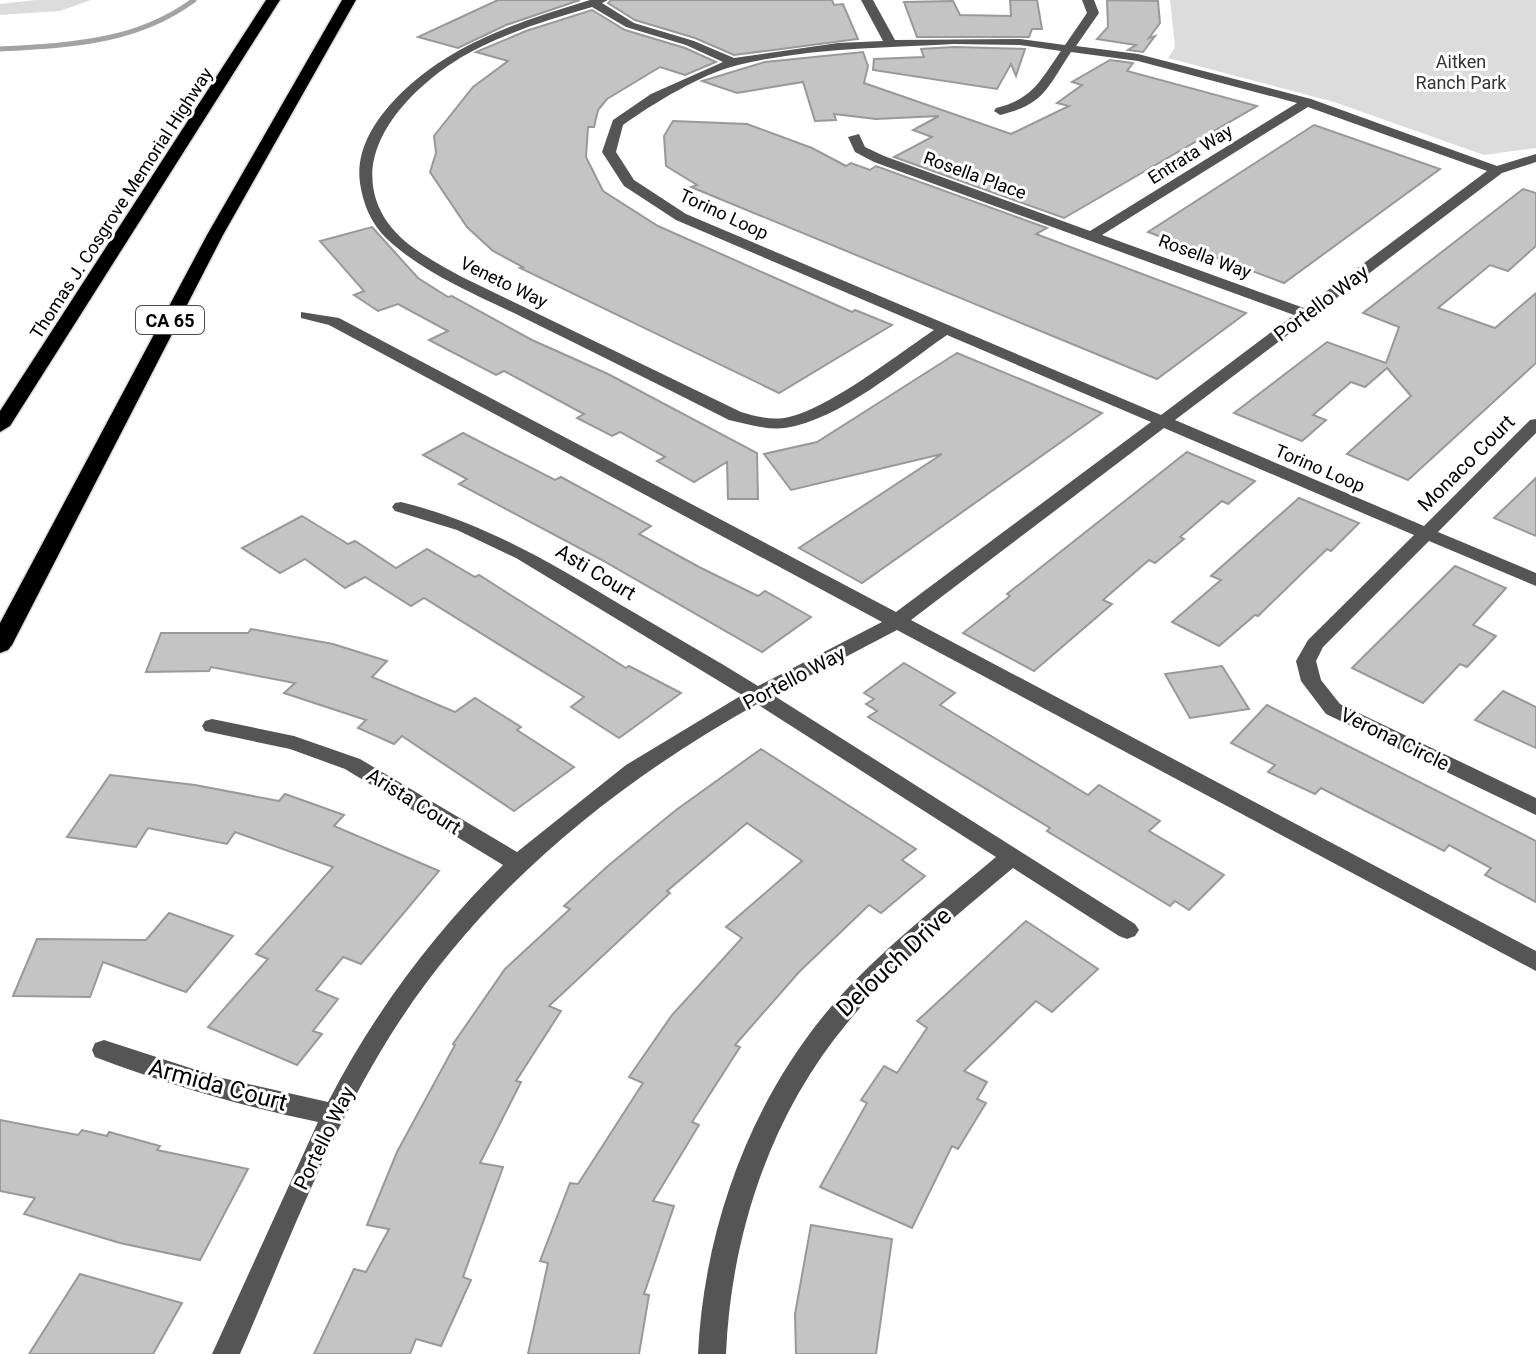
<svg xmlns="http://www.w3.org/2000/svg" width="1536" height="1354" font-family="Roboto,sans-serif">
<style>
.green{fill:#dcdcdc}
.lines{fill:none;stroke-linecap:round;stroke-linejoin:round}
.stream{stroke:#a3a3a3;stroke-width:5}
.building{fill:#c4c4c4;stroke:#999;stroke-width:2}
.highway-casing{stroke:#dbdbdb;stroke-width:3}
.minor{fill:#555;fill-rule:evenodd}
.highway{fill:#000;fill-rule:evenodd}
.labels{text-anchor:middle;dominant-baseline:central;stroke-width:6;stroke-linejoin:round;paint-order:stroke}
.far-park-label{font-size:18px;fill:#333;stroke:#fff}
.far-street-label{font-size:18px;fill:#000;stroke:#fff}
.shield{fill:#fff;stroke:#4c4c4c;stroke-width:2}
.shield-label{font-size:18px;font-weight:bold;fill:#000}
.street-label{font-size:20px;fill:#000;stroke:#fff}
.near-street-label{font-size:24px;fill:#000;stroke:#fff}
</style>
<rect width="100%" height="100%" fill="#fff"/>
<!-- green -->
<g class="green">
<path d="M36 0H91L60 11 0 15V4Z"/>
<path d="M1170 0H1536V148L1484 155 1334 102 1168 58 1175 47Z"/>
</g>
<g class="lines">
<!-- stream -->
<path class="stream" d="M0 49C70 45 136 43 194 0"/>
</g>
<!-- building -->
<g class="building">
<path d="M498 0H580L506 25 458 48 418 37Z"/>
<path d="M611 0H832L834 5 843 4 858 39 734 55 695 38 635 20 608 3Z"/>
<path d="M1010 0H1037L1042 29H1032L1029 37H917L904 2 953 1 960 15 1011 16Z"/>
<path d="M1107 0 1158 1 1160 23 1149 38 1155 36 1143 52 1128 50 1136 45 1097 39 1108 27Z"/>
<path d="M592 10 625 30 685 48 716 62 685 75 660 67 607 99 598 110 594 127H588L586 157 603 191 658 226 852 312 855 310 892 325 779 393 520 268 523 267 493 251 467 227 430 172 436 153 434 136 473 87 508 61 476 52 526 31Z"/>
<path d="M954 47 1025 49 1016 76 1011 64 997 89 873 70 874 59 924 57 921 49Z"/>
<path d="M863 52 868 66 864 83 1011 134 1069 106 1057 103 1082 85 1072 82 1110 60 1133 63 1127 71 1257 106 1064 218 894 157 932 137 913 130 939 116 876 119 834 114 836 120 815 121 803 82 737 93 702 81 765 62Z"/>
<path d="M673 121 747 124 812 148 846 166 851 163 870 170 876 166 1047 228 1036 234 1246 313 1157 379 691 187 697 185 666 166 664 136Z"/>
<path d="M1314 125 1440 169 1284 283 1148 232Z"/>
<path d="M1523 189 1536 193V246L1508 271 1490 265 1438 308 1495 328 1536 293V363L1408 480 1347 454 1411 396 1387 368 1365 387 1351 382 1313 415 1326 420 1302 441 1234 413 1327 342 1386 363 1399 327 1363 313Z"/>
<path d="M372 227 418 278 448 297 452 296 532 340 608 374 757 453 758 499H728L727 462 694 482 657 461 665 457 620 432 612 436 577 418 584 414 504 371 496 375 429 340 448 331 398 304 378 311 354 295 364 291 320 241Z"/>
<path d="M957 353 1102 413 862 583 799 548 942 454 791 490 764 454 817 442Z"/>
<path d="M463 433 555 480 561 477 651 526 639 534 699 567 758 596 765 591 811 617 762 652 600 559 459 484 467 479 423 455Z"/>
<path d="M1187 452 1255 481 1228 504 1222 501 1180 537 1184 539 1155 563 1149 560 1103 600 1112 604 1034 671 963 633 1010 596 1007 594Z"/>
<path d="M1536 478V536L1494 518Z"/>
<path d="M1299 498 1359 523 1331 551 1327 549 1258 616 1255 615 1219 646 1172 622 1221 580 1211 576Z"/>
<path d="M302 516 348 544 355 541 396 568 427 549 475 577 479 575 626 668 629 666 681 693 619 738 571 707 584 697 424 598 411 606 365 577 345 588 305 559 280 573 242 548Z"/>
<path d="M1455 566 1506 588 1473 625 1496 636 1467 667 1460 664 1423 703 1352 668Z"/>
<path d="M251 629 333 644 387 661 372 677 455 712 475 698 521 727 517 730 574 767 514 811 402 736 394 744 358 728 366 720 284 693 295 683 211 667 209 671 146 672 161 633H248Z"/>
<path d="M904 663 955 693 940 705 1088 795 1099 785 1160 821 1149 831 1224 875 1189 910 1175 901 1170 906 1047 831 1050 828 868 717 877 711 866 704 874 699 864 693Z"/>
<path d="M1222 666 1249 709 1190 718 1165 674Z"/>
<path d="M1503 691 1536 707V748L1475 720Z"/>
<path d="M1267 705 1536 841V902L1485 875 1491 868 1449 845 1444 851 1321 788 1315 794 1268 772 1275 765 1231 743Z"/>
<path d="M761 749 916 849 902 860 925 876 881 913 869 905 799 972 735 1045 740 1047 692 1122 699 1125 653 1201 674 1206 644 1294 649 1295 639 1354H528L548 1263 540 1261 570 1183 578 1184 643 1083 629 1077 672 1015 742 938 726 927 802 861 747 823 667 891 670 893 549 1006 561 1011 516 1081 521 1082 480 1163 503 1167 463 1277 471 1280 441 1346 416 1339 410 1354H314L354 1269 366 1272 389 1229 367 1225 397 1152 455 1045 453 1044 505 969 570 909 564 906 609 865 676 810Z"/>
<path d="M110 775 195 785 279 801 285 794 344 815 334 826 439 871 361 964 343 957 316 990 338 999 313 1031 322 1034 297 1065 208 1027 268 959 256 954 333 867 235 832 227 844 148 828 136 847 67 837Z"/>
<path d="M169 913 233 936 186 992 103 962 90 997 13 996 37 939 146 940Z"/>
<path d="M1026 921 1098 969 1052 1012 1036 1001 964 1071 987 1082 977 1099 986 1103 958 1149 952 1146 912 1228 820 1187 867 1103 861 1100 884 1066 897 1073 927 1028 917 1021Z"/>
<path d="M0 1120 78 1135 82 1130 107 1136 109 1132 160 1146 157 1150 248 1169 200 1260 120 1243 24 1214 35 1198 0 1191Z"/>
<path d="M811 1225 892 1239 876 1354H796L795 1314Z"/>
<path d="M80 1274 182 1303 153 1354H29Z"/>
</g>
<g class="lines">
<!-- highway casing -->
<g class="highway-casing">
<g id="highway">
<path d="M266 0H280L10 426 0 432V411Z"/>
<path d="M342 0H356L223 235 12 645 8 650 0 653V623L207 235Z"/>
</g>
</g>
<!-- minor -->
<path class="minor" d="M590 0H608L602 3 634 23 694 41 734 58 838 43 883 41 861 0H873L895 40 1020 39 1065 45 1087 13 1082 0H1094L1099 13 1076 46 1138 54 1311 99 1497 166 1536 154V162L1502 173 1175 420 1424 526 1530 420 1536 419V433L1438 532 1536 573V586L1429 541 1323 647 1316 661 1321 680 1340 704 1536 798V815L1326 714 1301 681 1296 661 1308 640 1414 535 1164 428 911 620 1536 951V971L897 630 773 695 1135 924 1139 930 1135 936 1127 939 1119 936 1013 868C956 916 896 964 848 1022 771 1114 731 1234 726 1354H698C704 1229 749 1104 830 1008 879 951 939 905 996 857L757 704C616 783 489 885 399 1022 332 1124 289 1242 240 1354H212L318 1122C242 1106 168 1085 95 1057L92 1050 95 1043 104 1040 218 1077 328 1102C374 1013 432 935 503 865L345 769 290 749 205 731 202 726 205 721 212 719 294 736 360 759 517 852 626 765 742 695 516 558 457 530 395 511 392 507 395 503 401 502C482 522 550 562 621 605 667 632 713 658 758 686L882 622 329 325 301 318V312L339 318 896 612 1151 422 947 335C902 366 839 420 785 428 766 430 747 424 729 420 660 385 591 351 522 317 475 294 424 274 386 238 371 223 363 204 360 183 356 154 370 128 389 106 442 46 515 23 590 0ZM592 7 626 27 686 45 723 62 651 94 613 120 602 152 624 186 676 220 934 330C898 354 825 412 784 418 770 420 754 416 741 412L462 277C437 263 405 247 388 223 342 157 407 91 460 58 501 34 547 20 592 7ZM954 44 1020 45 1061 51C1040 81 1033 99 996 108L994 111 1000 115C1045 104 1047 88 1071 52L1138 61 1297 103 1090 231 884 156 865 147 859 134 848 137 855 152 874 162 1294 315 1161 415 686 214 634 180 616 152 623 125C654 103 701 74 738 65 808 48 882 48 954 44ZM1308 107 1487 171 1304 308 1102 235Z"/>
<!-- highway -->
<use href="#highway" class="highway"/>
</g>
<g class="labels">
<!-- far-park labels -->
<g class="far-park-label">
<text x="1461" y="61">Aitken<tspan x="1461" dy="21">Ranch Park</tspan></text>
</g>
<!-- far-street labels -->
<g class="far-street-label">
<text transform="translate(1190 154) rotate(-32)">Entrata Way</text>
<text transform="translate(975 175) rotate(20)">Rosella Place</text>
<text transform="translate(121 203) rotate(-57)">Thomas J. Cosgrove Memorial Highway</text>
<text transform="translate(724 214) rotate(25)">Torino Loop</text>
<text transform="translate(1205 256) rotate(20)">Rosella Way</text>
<text transform="translate(504 282) rotate(26)">Veneto Way</text>
<text transform="translate(1320 468) rotate(23)">Torino Loop</text>
</g>
<!-- shield labels -->
<rect class="shield" x="136" y="306" width="68" height="28" rx="6"/>
<g class="shield-label">
<text x="170" y="320">CA 65</text>
</g>
<!-- street labels -->
<g class="street-label">
<text transform="translate(1321 303) rotate(-37)">Portello Way</text>
<text transform="translate(1466 463) rotate(-45)">Monaco Court</text>
<text transform="translate(596 572) rotate(31)">Asti Court</text>
<text transform="translate(794 678) rotate(-28)">Portello Way</text>
<text transform="translate(1395 739) rotate(26)">Verona Circle</text>
<text transform="translate(414 801) rotate(32)">Arista Court</text>
<text transform="translate(324 1138) rotate(-64)">Portello Way</text>
</g>
<!-- near-street labels -->
<g class="near-street-label">
<text transform="translate(894 962) rotate(-43)">Delouch Drive</text>
<text transform="translate(218 1085) rotate(15)">Armida Court</text>
</g>
</g>
</svg>
